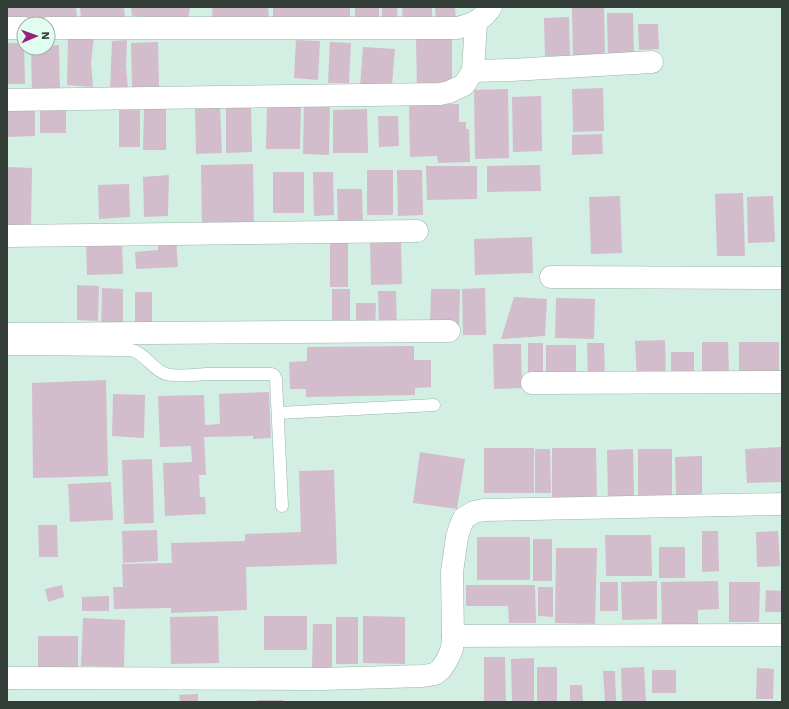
<svg xmlns="http://www.w3.org/2000/svg" width="789" height="709" font-family="'Work Sans',sans-serif">
<style>
.building{fill:#d3bccb}
.lines{fill:none;stroke-linecap:round;stroke-linejoin:round}
.lane-casing{stroke:#9ab4a9;stroke-width:13}
.street-casing{stroke:#9ab4a9;stroke-width:23}
.lane{stroke:#fff;stroke-width:12}
.street{stroke:#fff;stroke-width:22}
</style>
<rect width="100%" height="100%" fill="#d3efe3"/>
<!-- building -->
<g class="building">
<path d="M7 7H76L77 18 7 22Z"/>
<path d="M80 7H124L125 18 81 19Z"/>
<path d="M131 7H190L188 19 132 16Z"/>
<path d="M212 7H268L269 21 213 24Z"/>
<path d="M273 7H350V23L273 24Z"/>
<path d="M355 7H379V19L355 20Z"/>
<path d="M382 7H397L398 21 382 22Z"/>
<path d="M402 7H432V23L403 24Z"/>
<path d="M435 7H455L456 21 436 22Z"/>
<path d="M572 7H604L605 56 573 57Z"/>
<path d="M607 13H633L634 56 608 57Z"/>
<path d="M569 17 570 56H545L544 18Z"/>
<path d="M638 24H658L659 49 639 50Z"/>
<path d="M94 36 91 62 93 87 67 85 68 37Z"/>
<path d="M416 37H452V89H417Z"/>
<path d="M127 40 126 66 128 89 110 90 112 41Z"/>
<path d="M296 40 320 41 318 80 294 78Z"/>
<path d="M158 42 159 87 132 88 131 43Z"/>
<path d="M330 42 351 43 349 83H328Z"/>
<path d="M7 43H24L25 84H7Z"/>
<path d="M59 45 60 92 32 93 31 48H48V46Z"/>
<path d="M363 47 395 49 392 85 360 87Z"/>
<path d="M603 88 604 131 573 132 572 89Z"/>
<path d="M508 89 509 158 475 159 474 90Z"/>
<path d="M541 96 542 151 513 152 512 97Z"/>
<path d="M267 104H301L300 149H266Z"/>
<path d="M304 104H330L329 155 303 154Z"/>
<path d="M459 104V122H466V129H469L470 162 438 163 437 156 410 157 409 105Z"/>
<path d="M226 105H251L252 152 226 153Z"/>
<path d="M7 106 35 107V136L7 137Z"/>
<path d="M220 107 222 153 196 154 195 108Z"/>
<path d="M166 108V150H143L144 109Z"/>
<rect x="40" y="109" width="26" height="24"/>
<path d="M367 109 368 153H333V110Z"/>
<rect x="119" y="110" width="21" height="37"/>
<path d="M378 116H398L399 146 379 147Z"/>
<path d="M602 134 603 154 572 155V135Z"/>
<path d="M253 164 254 227 202 228 201 165Z"/>
<path d="M540 165 541 191 487 192V166Z"/>
<path d="M426 166H477V199L427 200Z"/>
<path d="M7 167 32 168 31 226 7 225Z"/>
<rect x="367" y="170" width="26" height="45"/>
<path d="M397 170H422L423 215 398 216Z"/>
<rect x="273" y="172" width="31" height="41"/>
<path d="M313 172H333L334 215 314 216Z"/>
<path d="M169 175 168 216 144 217 143 177Z"/>
<path d="M129 184 130 217 99 219 98 185Z"/>
<path d="M337 189H362L363 224 338 225Z"/>
<path d="M743 193 745 256H717L715 194Z"/>
<path d="M620 196 622 253 591 254 589 197Z"/>
<path d="M773 196 775 242 748 243 747 197Z"/>
<path d="M176 237 178 267 136 269 135 252 158 250V238Z"/>
<path d="M532 237 533 273 475 275 474 239Z"/>
<path d="M401 241 402 284 371 285 370 242Z"/>
<path d="M86 242H122L123 274 87 275Z"/>
<rect x="330" y="242" width="18" height="45"/>
<path d="M77 285 99 286 98 321 77 320Z"/>
<path d="M102 288 123 289V330L101 329Z"/>
<path d="M485 288 486 335H463L462 289Z"/>
<rect x="332" y="289" width="18" height="37"/>
<path d="M431 289H460L459 326H430Z"/>
<path d="M378 291H396L397 328H379Z"/>
<rect x="135" y="292" width="17" height="30"/>
<path d="M514 297 547 299 545 336 501 339Z"/>
<path d="M556 298 595 299 594 339 555 338Z"/>
<path d="M356 303H376L375 328H356Z"/>
<path d="M665 340 666 379 637 380 635 341Z"/>
<path d="M702 342H728L729 372 702 373Z"/>
<rect x="739" y="342" width="40" height="34"/>
<rect x="528" y="343" width="15" height="35"/>
<path d="M587 343H604L605 379 588 380Z"/>
<path d="M493 344H521L522 388 494 389Z"/>
<rect x="546" y="345" width="30" height="35"/>
<path d="M414 346V360H431V387L415 388V395L306 397V389H290L289 362 307 361V347Z"/>
<rect x="671" y="352" width="23" height="26"/>
<path d="M106 380 108 476 33 478 32 383Z"/>
<path d="M269 392 271 438 253 439V436L204 437 206 475H199L200 497H205L206 514 165 516 163 463 192 462 191 446 160 447 158 396 204 395 205 425 220 424 219 394Z"/>
<path d="M113 394 145 395 144 438 112 436Z"/>
<path d="M782 447V482L747 483 745 449Z"/>
<rect x="484" y="448" width="50" height="45"/>
<path d="M552 448H596L597 499 552 500Z"/>
<path d="M535 449H550L551 493H535Z"/>
<path d="M633 449 634 500 608 501 607 450Z"/>
<path d="M638 449H672V498L638 499Z"/>
<path d="M420 452 465 459 457 509 413 503Z"/>
<path d="M702 456V495L676 496 675 457Z"/>
<path d="M152 459 154 523 124 524 122 460Z"/>
<path d="M334 470 337 564 246 567 247 610 171 613V608L114 609 113 587H123L122 564 172 563 171 543 245 541V534L301 532 299 471Z"/>
<path d="M111 482 113 520 70 522 68 484Z"/>
<path d="M38 525H57L58 557H39Z"/>
<path d="M157 530 158 561 123 563 122 531Z"/>
<path d="M702 531H718L719 571 702 572Z"/>
<path d="M778 531 780 566 757 567 756 532Z"/>
<path d="M605 535H651L652 576H606Z"/>
<rect x="477" y="537" width="53" height="43"/>
<rect x="533" y="539" width="19" height="42"/>
<rect x="659" y="547" width="26" height="31"/>
<path d="M556 548H597L595 624 555 623Z"/>
<path d="M657 581V619L622 620 621 582Z"/>
<path d="M718 581 719 609 698 610V629L662 630 661 582Z"/>
<rect x="600" y="582" width="18" height="29"/>
<path d="M729 582H760L759 622H729Z"/>
<path d="M62 585 64 597 48 602 45 589Z"/>
<path d="M466 585H535L536 623H509L508 606H466Z"/>
<path d="M538 587H553V617L538 616Z"/>
<path d="M766 590 782 591V612H765Z"/>
<path d="M109 596V611H82V597Z"/>
<path d="M218 616 219 663 171 664 170 617Z"/>
<rect x="264" y="616" width="43" height="34"/>
<path d="M363 616 405 617V664L363 663Z"/>
<rect x="336" y="617" width="22" height="47"/>
<path d="M83 618 125 620 124 667 81 666Z"/>
<path d="M313 624H332V669H312Z"/>
<rect x="38" y="636" width="40" height="33"/>
<path d="M484 657H505L506 702H484Z"/>
<path d="M534 658V702H512L511 659Z"/>
<rect x="537" y="667" width="20" height="35"/>
<path d="M644 667 646 701 622 702 621 668Z"/>
<path d="M757 668 774 669 773 699H756Z"/>
<rect x="652" y="670" width="24" height="23"/>
<path d="M603 671H615L616 702H605Z"/>
<path d="M570 685H582L583 702H570Z"/>
<path d="M198 694V702H180L179 695Z"/>
<rect x="257" y="700" width="26" height="2"/>
</g>
<g class="lines">
<!-- lane casing -->
<g class="lane-casing">
<g id="lane">
<path d="M7 349 131 350C146 353 152 370 166 374 179 377 193 375 206 374 228 374 249 374 271 374L274 375 276 379 282 506"/>
<path d="M278 413 434 405"/>
</g>
</g>
<!-- street casing -->
<g class="street-casing">
<g id="street">
<path d="M7 28H24"/>
<path d="M48 28H457C471 25 483 20 491 7"/>
<path d="M473 71 511 70 652 62"/>
<path d="M7 100 440 94 449 92 464 85 473 71 476 22"/>
<path d="M7 236 417 231"/>
<path d="M551 277 782 278"/>
<path d="M7 334 449 331"/>
<path d="M532 383 782 382"/>
<path d="M453 636 782 635"/>
<path d="M7 678 322 679 423 676 435 674 441 669 447 660 452 649 453 636 452 572 457 537 460 527 464 518 474 512 484 510 782 504"/>
</g>
</g>
<!-- lane -->
<use href="#lane" class="lane"/>
<!-- street -->
<use href="#street" class="street"/>
</g>
<!-- border -->
<rect width="789" height="709" fill="none" stroke="#333e39" stroke-width="16"/>
<!-- north arrow -->
<g transform="translate(36 36) rotate(88)"><circle r="19" fill="#e1fdf0" stroke="#9bb1a7"/>
<path d="M0-3L7 15L0 10L-7 15Z" fill="#97237f"/>
<text y="-6" font-size="11" font-weight="bold" text-anchor="middle" fill="#333e39">N</text>
</g>
</svg>
